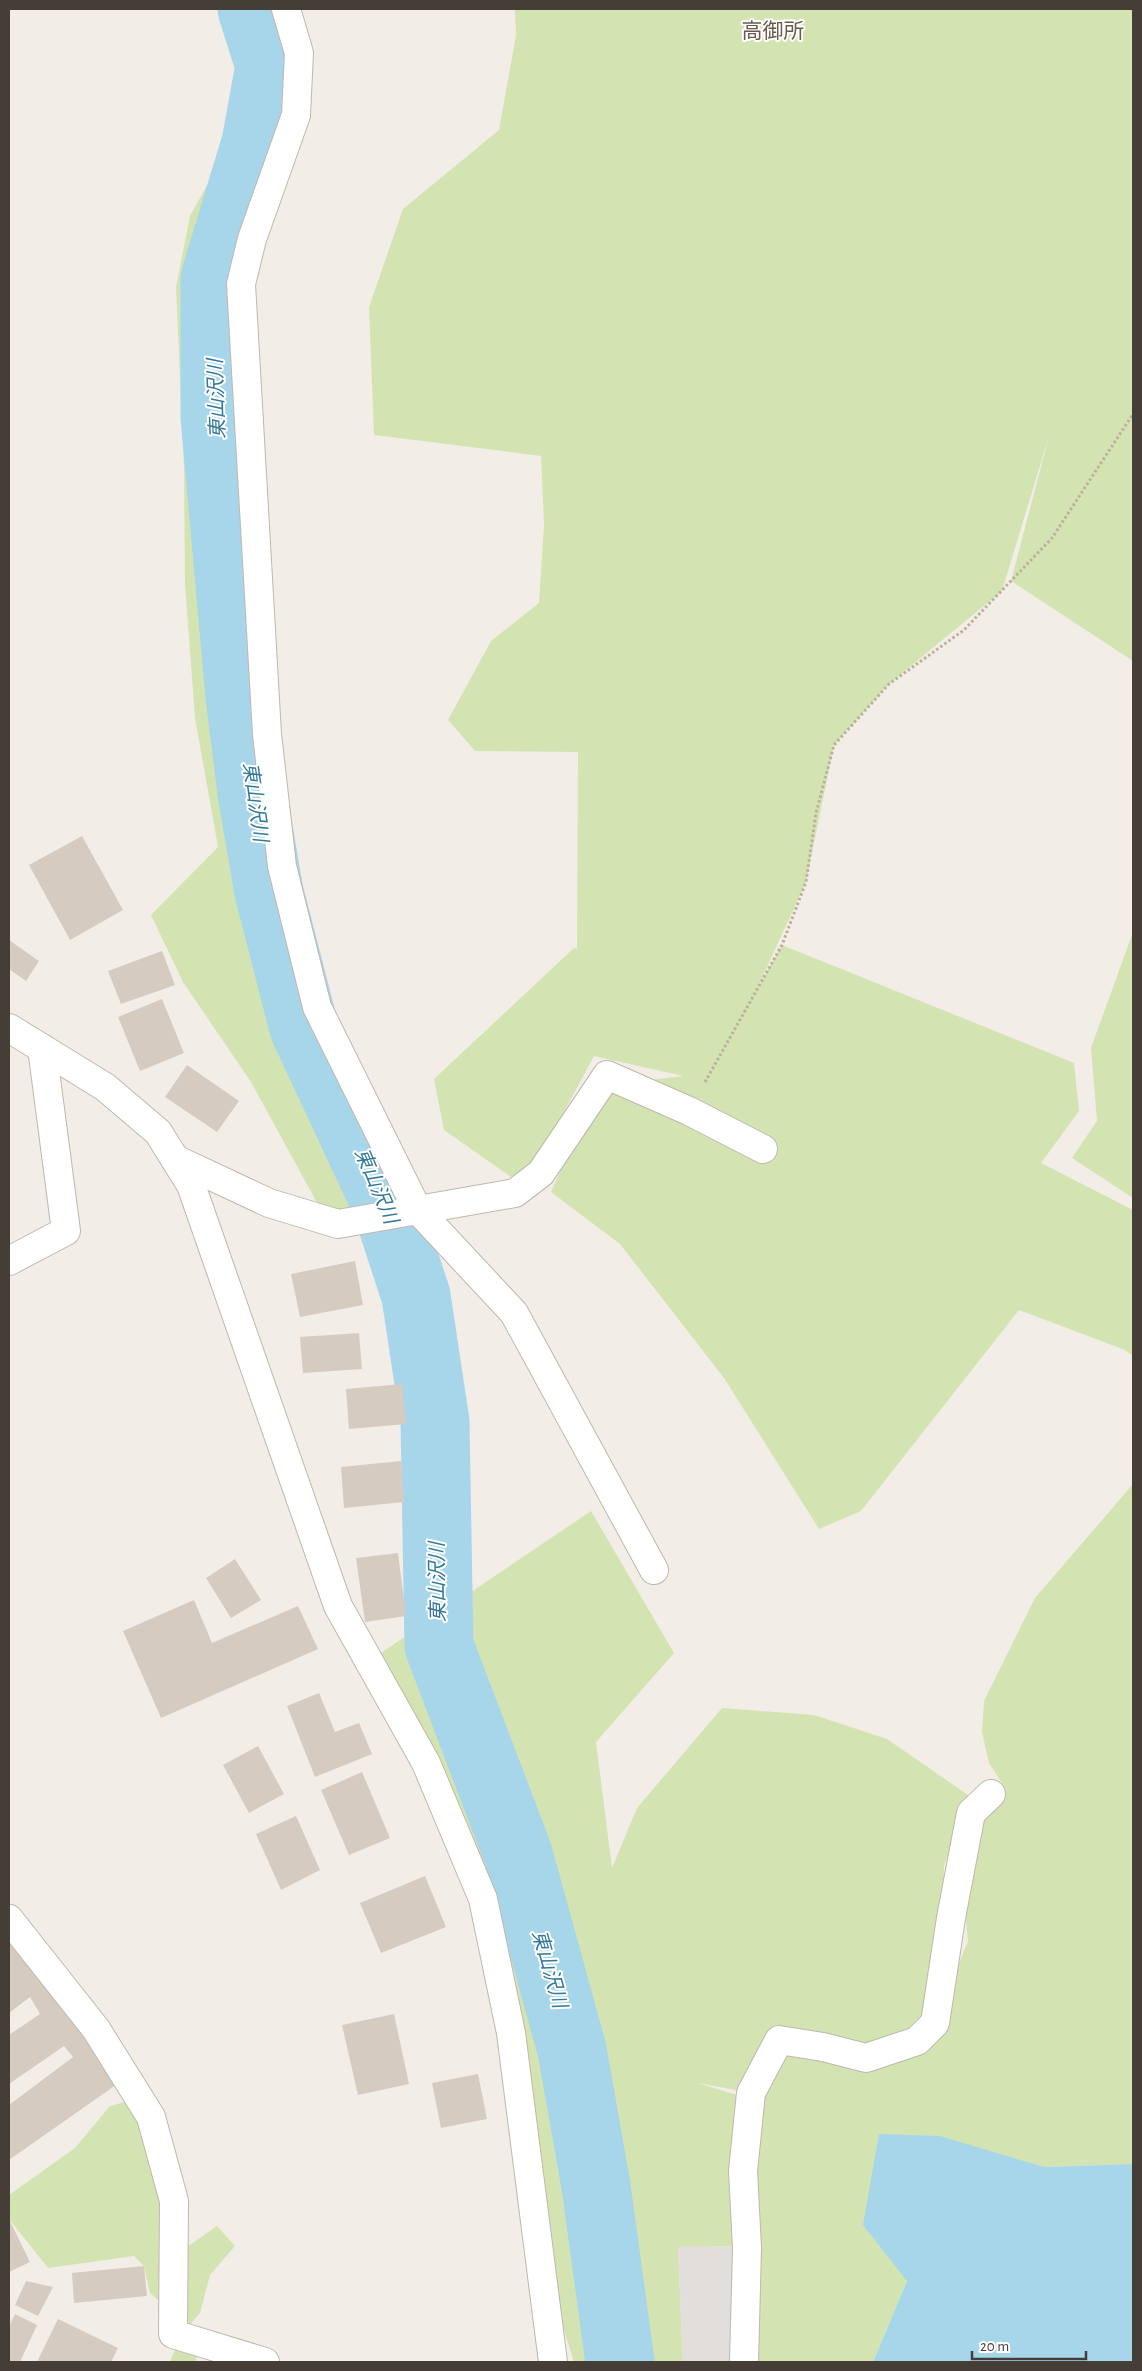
<svg xmlns="http://www.w3.org/2000/svg" width="1142" height="2371" font-family="'Alegreya Sans','Noto Sans JP',sans-serif">
<style>
.green{fill:#d3e4b2;fill-rule:evenodd}
.parking{fill:#e1dedb}
.water{fill:#a7d6eb}
.lines{fill:none;stroke-linecap:round;stroke-linejoin:round}
.river{stroke:#a7d6eb;stroke-width:69}
.building{fill:#d6cbc0}
.minor-casing{stroke:#c0b7ad;stroke-width:30}
.path{stroke:#beae9c;stroke-width:3;stroke-dasharray:2.5 2.5;stroke-linecap:butt}
.minor{stroke:#fff;stroke-width:28}
.labels{text-anchor:middle;dominant-baseline:central;stroke-width:4;stroke-linejoin:round;paint-order:stroke}
.water-label{font-size:20px;font-style:italic;fill:#33799a;stroke:#fff}
.quarter-label{font-size:21px;fill:#675a4e;stroke:#fff}
</style>
<rect width="100%" height="100%" fill="#f2eee7"/>
<!-- green -->
<g class="green">
<path d="M223 9H270L289 58 285 113 245 231 288 928 401 1197 327 1221 251 1082 183 982 151 915 218 847 195 718 185 584 184 467 176 287 190 216 225 153 244 96 231 32Z"/>
<path d="M515 9H1133V661L1011 581 1049 436 1002 591 889 684 834 745 806 882 757 989 782 945 1074 1063 1079 1111 1041 1163 1133 1210V1356L1125 1350 1019 1310 861 1511 819 1529 724 1378 620 1244 551 1192 599 1086 683 1076 594 1056 524 1186 444 1130 434 1079 574 948 577 949 578 752 475 751 448 720 491 641 539 603 544 524 541 456 374 435 369 307 403 209 499 130 516 35Z"/>
<path d="M1133 932V1198L1072 1158 1097 1121 1091 1048Z"/>
<path d="M1133 1484V2164L1044 2167 907 2281 873 2362H754L747 2246 678 2247 683 2362H574L538 2245 511 2033 453 1826 369 1661 591 1511 674 1653 596 1742 612 1868 637 1808 722 1708 814 1715 887 1739 971 1797 944 1865 945 1991 935 2023 968 1941 960 1862 977 1808 1002 1783 989 1763 982 1732 984 1701 1035 1598ZM698 2083 751 2093 750 2099Z"/>
<path d="M132 2100 159 2188 174 2256 217 2226 235 2246 210 2275 200 2313 189 2326 150 2293 144 2266 134 2256 48 2268 9 2219V2195L75 2148 110 2106Z"/>
<path d="M180 2337 199 2353 195 2362H170Z"/>
</g>
<!-- parking -->
<path class="parking" d="M747 2246 744 2362H683L678 2247Z"/>
<!-- water -->
<path class="water" d="M879 2134 940 2136 1044 2167 1133 2164V2362H873L907 2281 863 2225Z"/>
<g class="lines">
<!-- river -->
<path class="river" d="M252 9 270 66 256 143 215 278V417L240 697 252 793 269 892 304 1028 386 1204 416 1296 435 1422 439 1646 518 1854 572 2050 596 2186 620 2362"/>
</g>
<!-- building -->
<g class="building">
<path d="M82 836 123 910 70 940 29 865Z"/>
<path d="M9 940 39 961 26 981 9 969Z"/>
<path d="M162 951 175 985 121 1004 108 971Z"/>
<path d="M162 999 184 1053 140 1071 118 1017Z"/>
<path d="M187 1065 239 1101 217 1132 165 1097Z"/>
<path d="M355 1261 363 1305 300 1317 291 1274Z"/>
<path d="M359 1333 362 1369 303 1373 300 1337Z"/>
<path d="M402 1384 406 1424 349 1429 346 1389Z"/>
<path d="M401 1461 404 1502 344 1508 341 1467Z"/>
<path d="M398 1553 406 1616 365 1622 356 1558Z"/>
<path d="M235 1559 261 1600 231 1618 206 1578Z"/>
<path d="M194 1600 212 1643 298 1606 318 1649 161 1718 123 1631Z"/>
<path d="M319 1693 335 1732 359 1723 372 1754 315 1777 287 1706Z"/>
<path d="M258 1746 284 1794 249 1813 223 1765Z"/>
<path d="M362 1772 390 1838 349 1855 321 1790Z"/>
<path d="M296 1816 320 1870 281 1890 256 1834Z"/>
<path d="M425 1876 446 1927 381 1953 360 1903Z"/>
<path d="M9 1934 123 2080 9 2160V2105L73 2057 64 2046 9 2084V2035L40 2014 30 1997 9 2013Z"/>
<path d="M394 2014 409 2084 358 2095 342 2025Z"/>
<path d="M478 2074 487 2119 441 2128 432 2083Z"/>
<path d="M9 2219 30 2262 9 2272Z"/>
<path d="M144 2266 147 2296 74 2303 72 2273Z"/>
<path d="M26 2281 53 2287 38 2316 15 2305Z"/>
<path d="M15 2314 37 2325 20 2362H9V2327Z"/>
<path d="M58 2319 118 2348 111 2362H37Z"/>
</g>
<g class="lines">
<!-- minor casing -->
<g class="minor-casing">
<g id="minor">
<path d="M286 9 299 53 296 115 252 239 241 284 267 734 282 866 317 1007 417 1209 514 1313 654 1570"/>
<path d="M9 1028 105 1087 158 1132 191 1185 338 1606 426 1763 483 1899 511 2033 553 2362"/>
<path d="M175 1159 269 1203 338 1224 515 1193 541 1173 607 1075 689 1111 763 1149"/>
<path d="M9 1261 66 1231 42 1048"/>
<path d="M9 1919 96 2029 151 2117 174 2201 173 2334 265 2362"/>
<path d="M744 2362 747 2248 743 2171 751 2093 779 2040 823 2047 866 2058 917 2041 935 2023 951 1918 971 1813 991 1794"/>
</g>
</g>
<!-- path -->
<path class="path" d="M705 1082 782 945 806 882 816 813 834 745 889 684 964 630 1052 538 1133 414"/>
<!-- minor -->
<use href="#minor" class="minor"/>
</g>
<g class="labels">
<!-- water labels -->
<g class="water-label">
<text transform="translate(217 399) rotate(-92)">東山沢川</text>
<text transform="translate(255 802) rotate(82)">東山沢川</text>
<text transform="translate(376 1186) rotate(67)">東山沢川</text>
<text transform="translate(438 1582) rotate(-91)">東山沢川</text>
<text transform="translate(549 1969) rotate(74)">東山沢川</text>
</g>
<!-- quarter labels -->
<g class="quarter-label">
<text x="773" y="31">高御所</text>
</g>
</g>
<!-- border -->
<rect width="1142" height="2371" fill="none" stroke="#453e36" stroke-width="20"/>
<!-- scale -->
<path d="M972 2351v8h114v-8" fill="none" stroke="#453e36" stroke-width="2.5"/>
<text x="980" y="2351" font-size="15" fill="#453e36" stroke="#ffffff" stroke-width="4" paint-order="stroke">20 m</text>
</svg>
